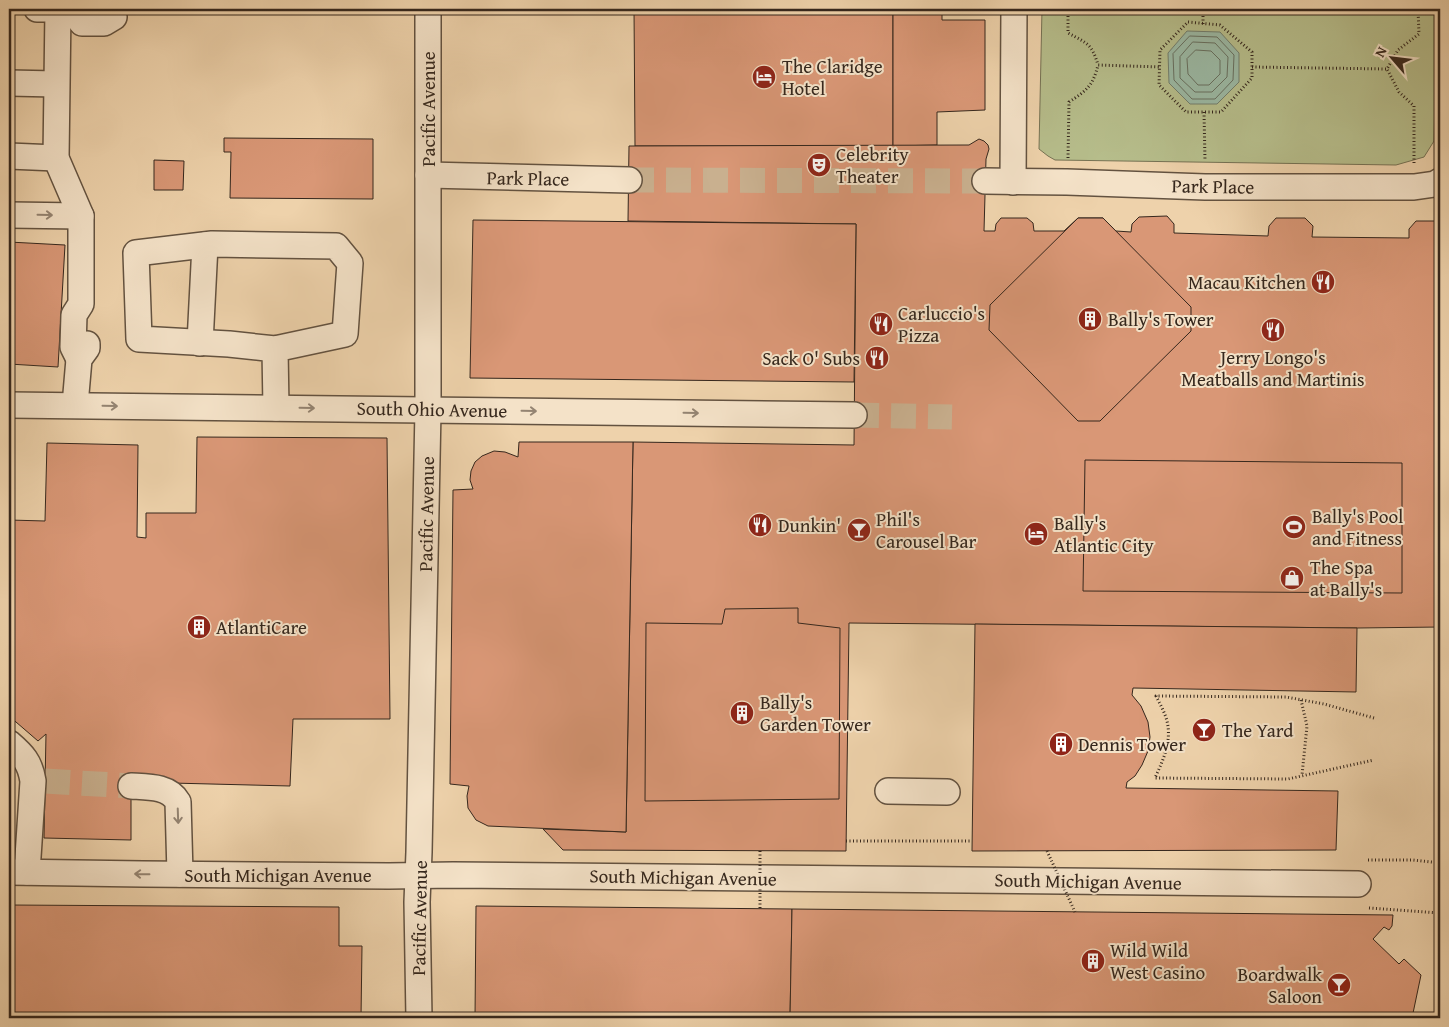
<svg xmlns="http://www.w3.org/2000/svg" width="1449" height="1027" font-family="'Gentium Book Plus',serif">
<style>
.green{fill:#b6bd8b;stroke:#767254}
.water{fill:#9bb8a3;stroke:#727e6d}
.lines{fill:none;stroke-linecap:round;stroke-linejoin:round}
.shore{stroke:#687060;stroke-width:1}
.building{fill:#d99776;stroke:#35271d}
.minor-tunnel{stroke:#c9b08f;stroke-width:25;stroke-dasharray:25 12;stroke-linecap:butt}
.minor-casing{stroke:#635240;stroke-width:28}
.path{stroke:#35271d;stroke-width:3;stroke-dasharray:1 2.5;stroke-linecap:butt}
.minor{stroke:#f4e2c8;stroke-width:25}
.path-bridge{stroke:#35271d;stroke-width:3;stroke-dasharray:1 2.5;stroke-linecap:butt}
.oneway{stroke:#948472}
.labels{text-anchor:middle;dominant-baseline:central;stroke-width:4;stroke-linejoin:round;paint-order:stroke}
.poi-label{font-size:19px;fill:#35271d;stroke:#f4e2c8;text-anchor:start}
.street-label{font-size:19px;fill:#35271d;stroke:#f4e2c8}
</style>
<rect width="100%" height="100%" fill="#eed2ab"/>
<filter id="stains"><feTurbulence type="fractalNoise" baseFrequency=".004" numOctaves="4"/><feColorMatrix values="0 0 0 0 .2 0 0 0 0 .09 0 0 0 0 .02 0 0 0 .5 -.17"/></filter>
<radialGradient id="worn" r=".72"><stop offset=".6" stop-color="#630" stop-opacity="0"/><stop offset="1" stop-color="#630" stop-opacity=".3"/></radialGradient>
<!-- green -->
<path class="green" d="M1042 9H1437L1434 141 1424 157 1396 165 1055 160 1048 156 1039 149Z"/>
<!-- water -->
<path class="water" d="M1187 31 1220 32 1239 53V82L1217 104H1190L1169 83 1168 53Z"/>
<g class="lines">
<!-- shore -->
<g class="shore">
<path d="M1190 36 1217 37 1234 55 1233 80 1215 99H1192L1174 80 1173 54Z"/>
<path d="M1193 42 1215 43 1228 57 1227 77 1212 92H1195L1180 78V57Z"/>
<path d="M1196 50 1211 51 1220 60V74L1209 85H1198L1188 74 1187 59Z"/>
</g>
</g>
<!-- building -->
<g class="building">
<path d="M634 9H893V146H635Z"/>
<path d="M893 9H942V20H985V110L937 112V145L893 146Z"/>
<path d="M224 138 373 139V199L230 198 231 152H224Z"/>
<path d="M979 139 984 141 988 145 989 149 986 159 984 231H995L996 224 1001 218H1027L1033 223 1034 231H1064L1078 218H1103L1116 231 1131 232 1132 224 1139 217 1167 216 1174 224V233L1268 236 1269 226 1276 218H1305L1313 226 1312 237 1409 238V229L1416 221H1440V627L1357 628 849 623 846 851 563 850 543 829 626 832 633 442 854 445 856 224 628 221 629 146 969 145Z"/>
<path d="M154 160 184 161 183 190H154Z"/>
<path d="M1078 218H1103L1191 307V331L1100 421H1078L989 330 990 305Z"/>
<path d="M473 220 856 224 854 382 470 378Z"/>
<path d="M9 242 65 245 58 367 9 364Z"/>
<path d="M197 437 387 438 390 719H293L290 786 131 782V840L44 838 46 734 38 741 16 722 9 717V520L45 521 47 443 138 445 137 537 146 538V513H196Z"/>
<path d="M519 442H633L626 832 488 826 476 820 468 808 467 796 469 786 450 784 453 490 473 489 470 480 471 471 475 462 482 456 494 451 505 452 518 457Z"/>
<path d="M1085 460 1402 463V593L1083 591Z"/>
<path d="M798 608V623L840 628 839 799 645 801 646 623 722 624 725 609Z"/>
<path d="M975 624 1357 628 1356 692 1133 688 1132 695 1141 706 1148 722 1150 737 1148 751 1142 765 1135 776 1127 782 1126 788 1338 791 1336 850 972 851Z"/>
<path d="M9 905 339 907V946H362L361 1018H9Z"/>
<path d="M476 906 792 909 790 1018H475Z"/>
<path d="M792 909 1393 915 1392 926 1389 930 1384 927 1373 939 1399 964 1404 959 1421 975 1412 1018 1393 1017V1018H790Z"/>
</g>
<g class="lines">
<!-- minor-tunnel -->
<g class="minor-tunnel">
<path d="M629 180 985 181"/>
<path d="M854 415 952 417"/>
<path d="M45 781 131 786"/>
</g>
<!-- minor casing -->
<g class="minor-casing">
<g id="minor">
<path d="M37 9H58L75 14 82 23H104L114 17 109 9"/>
<path d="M58 9 56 158 81 216V304L74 315 73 347 79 359"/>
<path d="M9 83 56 84"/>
<path d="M9 156 56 158"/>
<path d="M428 175 629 180"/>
<path d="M985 181 1067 182 1205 187H1414L1435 184 1440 181"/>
<path d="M1013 182 1014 9"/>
<path d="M9 215 81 216"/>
<path d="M200 343 205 245"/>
<path d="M275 349 345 334 350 263 336 246 212 244 136 253 139 339 229 344 275 349 276 408"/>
<path d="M9 405 854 415"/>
<path d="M75 405 79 359 87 348V344"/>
<path d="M9 743C23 755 30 762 33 781L27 872"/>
<path d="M131 786C148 787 169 786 178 802L180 874"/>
<path d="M888 791 947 792"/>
<path d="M9 872 143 874 389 876 453 875 1358 884"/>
<path d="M419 1018 417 902 419 852 428 410V9"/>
</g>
</g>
<!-- path -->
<g class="path">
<path d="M1068 9V33C1087 43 1092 44 1098 65"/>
<path d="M1203 9V24"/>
<path d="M1188 22 1220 25 1252 52V78L1221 112H1186L1159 85 1160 50Z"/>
<path d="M1252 67 1387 69"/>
<path d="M1204 112 1205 161"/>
<path d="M1068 158 1069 102C1086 91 1093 86 1098 65L1160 67"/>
<path d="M1414 163V106L1399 92 1387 69 1398 50 1419 34 1418 9"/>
<path d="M1301 700 1307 726 1302 775"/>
<path d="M1374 718 1324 704 1286 697 1156 696C1160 704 1165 713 1167 721 1172 742 1163 760 1155 778L1288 779 1374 760"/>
<path d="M846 841H972"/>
<path d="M1368 860H1413L1440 863"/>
<path d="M1369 908 1440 913"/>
</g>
<!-- minor -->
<use href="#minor" class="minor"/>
<!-- path-bridge -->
<g class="path-bridge">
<path d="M760 851V909"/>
<path d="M1047 851 1075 912"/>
</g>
</g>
<!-- one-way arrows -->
<defs><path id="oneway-shaft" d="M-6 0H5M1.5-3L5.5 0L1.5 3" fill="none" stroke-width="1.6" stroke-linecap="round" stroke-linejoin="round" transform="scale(1.25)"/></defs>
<g class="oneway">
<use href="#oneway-shaft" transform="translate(45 215) rotate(1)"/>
<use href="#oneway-shaft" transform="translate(110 406) rotate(1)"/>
<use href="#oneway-shaft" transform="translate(307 408) rotate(1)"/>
<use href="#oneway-shaft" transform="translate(529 411) rotate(1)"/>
<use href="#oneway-shaft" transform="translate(691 413) rotate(1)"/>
<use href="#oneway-shaft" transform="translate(178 816) rotate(88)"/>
<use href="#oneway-shaft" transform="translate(142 874) rotate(-179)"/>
</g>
<!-- icons -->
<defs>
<g id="hotel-disc" transform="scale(1.25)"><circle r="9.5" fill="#8f2418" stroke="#f4e2c8"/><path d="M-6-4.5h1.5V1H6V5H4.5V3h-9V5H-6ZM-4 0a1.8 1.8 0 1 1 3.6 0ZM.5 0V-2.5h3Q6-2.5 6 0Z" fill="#fff"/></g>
<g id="theatre-disc" transform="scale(1.25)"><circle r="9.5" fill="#8f2418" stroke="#f4e2c8"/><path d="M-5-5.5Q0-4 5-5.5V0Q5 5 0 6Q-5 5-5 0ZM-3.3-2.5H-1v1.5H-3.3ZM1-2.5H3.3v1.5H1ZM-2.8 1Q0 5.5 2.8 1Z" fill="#fff"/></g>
<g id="restaurant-disc" transform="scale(1.25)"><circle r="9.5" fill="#8f2418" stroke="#f4e2c8"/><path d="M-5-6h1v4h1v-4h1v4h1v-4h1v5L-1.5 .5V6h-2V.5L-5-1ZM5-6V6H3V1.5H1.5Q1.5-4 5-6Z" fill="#fff"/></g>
<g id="building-disc" transform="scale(1.25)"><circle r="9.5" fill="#8f2418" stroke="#f4e2c8"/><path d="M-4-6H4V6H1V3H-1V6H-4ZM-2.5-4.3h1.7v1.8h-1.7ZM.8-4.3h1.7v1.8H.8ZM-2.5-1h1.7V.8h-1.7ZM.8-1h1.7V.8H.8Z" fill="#fff"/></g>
<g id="stadium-disc" transform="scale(1.25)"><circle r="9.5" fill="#8f2418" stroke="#f4e2c8"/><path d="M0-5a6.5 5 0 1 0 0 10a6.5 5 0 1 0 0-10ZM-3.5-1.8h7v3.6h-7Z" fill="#fff"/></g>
<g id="bar-disc" transform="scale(1.25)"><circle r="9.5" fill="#8f2418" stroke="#f4e2c8"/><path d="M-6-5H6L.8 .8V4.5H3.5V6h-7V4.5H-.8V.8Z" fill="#fff"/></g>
<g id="shop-disc" transform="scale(1.25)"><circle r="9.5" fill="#8f2418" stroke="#f4e2c8"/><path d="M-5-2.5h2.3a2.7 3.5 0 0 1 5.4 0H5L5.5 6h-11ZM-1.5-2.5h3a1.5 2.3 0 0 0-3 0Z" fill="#fff"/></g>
</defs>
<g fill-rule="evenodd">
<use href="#hotel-disc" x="764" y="77"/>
<use href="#theatre-disc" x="819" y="165"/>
<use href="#restaurant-disc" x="1323" y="282"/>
<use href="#building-disc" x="1090" y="319"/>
<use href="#restaurant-disc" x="881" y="324"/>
<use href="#restaurant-disc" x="1273" y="330"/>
<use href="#restaurant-disc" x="877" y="358"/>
<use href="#restaurant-disc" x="760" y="525"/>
<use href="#stadium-disc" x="1294" y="527"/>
<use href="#bar-disc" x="859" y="530"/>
<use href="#hotel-disc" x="1036" y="534"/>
<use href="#shop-disc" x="1292" y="578"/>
<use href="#building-disc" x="199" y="627"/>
<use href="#building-disc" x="742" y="713"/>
<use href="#bar-disc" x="1204" y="730"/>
<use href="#building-disc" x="1061" y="744"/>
<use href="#building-disc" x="1093" y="961"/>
<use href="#bar-disc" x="1339" y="985"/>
</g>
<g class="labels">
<!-- poi labels -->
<g class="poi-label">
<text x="782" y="66">The Claridge<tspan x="782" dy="22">Hotel</tspan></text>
<text x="836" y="154">Celebrity<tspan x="836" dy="22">Theater</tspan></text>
<text x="1306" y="282" text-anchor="end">Macau Kitchen</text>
<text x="898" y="313">Carluccio's<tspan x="898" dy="22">Pizza</tspan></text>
<text x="1108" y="319">Bally's Tower</text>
<text x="1273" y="357" text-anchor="middle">Jerry Longo's<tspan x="1273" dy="22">Meatballs and Martinis</tspan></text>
<text x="860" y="358" text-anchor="end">Sack O' Subs</text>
<text x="1312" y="516">Bally's Pool<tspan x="1312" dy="22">and Fitness</tspan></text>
<text x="876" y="519">Phil's<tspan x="876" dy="22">Carousel Bar</tspan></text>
<text x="1054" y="523">Bally's<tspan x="1054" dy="22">Atlantic City</tspan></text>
<text x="778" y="525">Dunkin'</text>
<text x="1310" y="567">The Spa<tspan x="1310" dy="22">at Bally's</tspan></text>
<text x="216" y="627">AtlantiCare</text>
<text x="760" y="702">Bally's<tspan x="760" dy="22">Garden Tower</tspan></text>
<text x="1222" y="730">The Yard</text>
<text x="1078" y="744">Dennis Tower</text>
<text x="1110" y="950">Wild Wild<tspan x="1110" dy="22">West Casino</tspan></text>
<text x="1322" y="974" text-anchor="end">Boardwalk<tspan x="1322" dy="22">Saloon</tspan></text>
</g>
<!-- street labels -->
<g class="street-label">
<text transform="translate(428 109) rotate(-90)">Pacific Avenue</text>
<text transform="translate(528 178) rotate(1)">Park Place</text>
<text transform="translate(1213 186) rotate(1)">Park Place</text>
<text transform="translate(432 409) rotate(1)">South Ohio Avenue</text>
<text transform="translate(426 514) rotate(-89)">Pacific Avenue</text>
<text x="278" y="875">South Michigan Avenue</text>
<text transform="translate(683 877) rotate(1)">South Michigan Avenue</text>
<text transform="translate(1088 881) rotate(1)">South Michigan Avenue</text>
<text transform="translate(419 918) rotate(-89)">Pacific Avenue</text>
</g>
</g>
<!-- margin -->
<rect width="1449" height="1027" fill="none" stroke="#eed2ab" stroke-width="30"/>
<rect x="10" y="10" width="1429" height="1007" fill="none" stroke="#35271d" stroke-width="2.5"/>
<rect x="15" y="15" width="1419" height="997" fill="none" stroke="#35271d"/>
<!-- north arrow -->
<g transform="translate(1392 58) rotate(298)" stroke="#f4e2c8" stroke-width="4" paint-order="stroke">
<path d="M0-4L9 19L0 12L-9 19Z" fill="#35271d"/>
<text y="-8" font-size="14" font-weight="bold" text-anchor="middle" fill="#35271d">N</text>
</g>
<rect width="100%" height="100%" filter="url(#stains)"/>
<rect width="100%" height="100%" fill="url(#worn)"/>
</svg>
